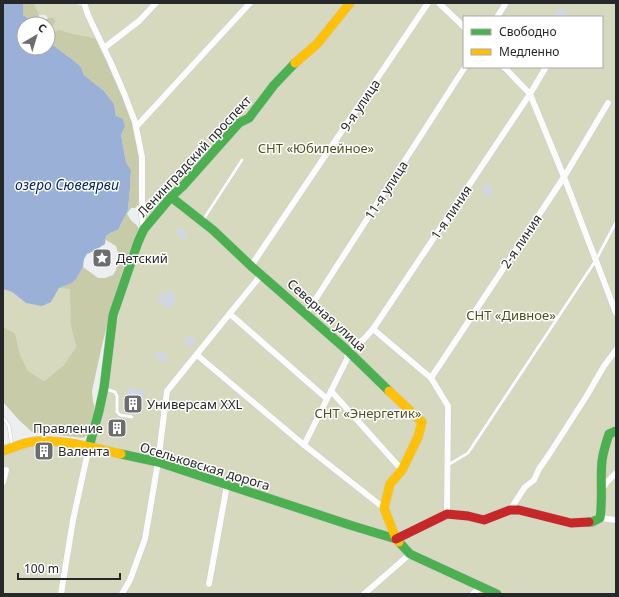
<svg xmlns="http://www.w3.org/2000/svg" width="619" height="597" font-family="'Noto Sans',sans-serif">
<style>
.green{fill:#d6d9be;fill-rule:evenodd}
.forest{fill:#c8cba8}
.water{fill:#9bb0d7}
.building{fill:#d0d7e2}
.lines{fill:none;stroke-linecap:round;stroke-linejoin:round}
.lane-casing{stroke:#caccce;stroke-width:4}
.street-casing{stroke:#caccce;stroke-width:7}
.fast-casing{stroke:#caccce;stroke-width:10}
.slow-casing{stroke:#caccce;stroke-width:10}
.jam-casing{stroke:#caccce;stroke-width:10}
.lane{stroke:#fcfcfd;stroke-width:3}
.street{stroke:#fcfcfd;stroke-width:6}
.fast{stroke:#4caf50;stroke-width:9}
.slow{stroke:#ffc107;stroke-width:9}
.jam{stroke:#c62828;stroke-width:9}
.labels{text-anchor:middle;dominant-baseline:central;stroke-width:3;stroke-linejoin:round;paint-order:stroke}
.street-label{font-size:13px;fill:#262728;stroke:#fff}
.park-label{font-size:13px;fill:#4e501e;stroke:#fff}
.poi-label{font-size:13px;fill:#262728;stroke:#fff;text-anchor:start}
.water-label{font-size:14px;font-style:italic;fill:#042564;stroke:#fff}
</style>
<rect width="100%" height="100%" fill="#eceef0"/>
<!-- green -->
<g class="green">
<path d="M34 3C44 3 73 1 81 6 88 10 94 31 97 39L85 36 73 34 58 29 52 37 48 34V32L53 26 56 21 53 17 48 18 45 15H39Z"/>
<path d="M85 3H616V594H3V446L12 447 37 441 89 447 130 265 144 229 142 157ZM464 17H602V67H546L376 329 545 67H464Z"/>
<path d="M59 288H71V326L76 347 64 365 44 381 28 371 20 354 15 333 3 327V289L12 292 26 303 51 302Z"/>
</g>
<!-- forest -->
<g class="forest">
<path d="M23 3H34L39 15 38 19 33 21 23 15Z"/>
<path d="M53 17 56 21 53 26 48 32V24H36V23L43 22 48 18Z"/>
<path d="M58 29 73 34 85 36 97 39 134 117 142 157V199L138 205 135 208H131L127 214C129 216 129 218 131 220 134 224 139 225 139 231L122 272 118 291 110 314 102 345 92 391 93 401 95 410 89 434 83 438 32 432 19 420 3 402 4 389 3 378V327L15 333 20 354 28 371 44 381 64 365 76 347 71 326 70 289 59 288C75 282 74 282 83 267L98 278H105L113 275 116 270 119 257 116 246 106 240V236L110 233 118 230 128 210 130 189 131 170 126 162 121 135 125 127 116 116 114 104 104 91 84 75 81 67 73 60 62 52 48 41V39L52 37Z"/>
</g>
<!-- water -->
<path class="water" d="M3 3H23V15L36 23V24H24V48H48V41L62 52 73 60 81 67 84 75 104 91 114 104 116 116 123 119 125 127 121 135 126 162 131 170 130 189 128 210 118 230 110 233 106 236 105 244 94 251 87 254 84 259 83 267 76 279 72 283 59 288 51 302 42 306 26 303 12 292 3 289Z"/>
<!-- building -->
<g class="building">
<path d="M560 7 567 13 564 17H559L555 14Z"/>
<path d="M487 183 494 190 488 197 481 191Z"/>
<path d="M180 227 188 235 183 240 175 232Z"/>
<path d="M168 289 175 294 173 297 176 300 169 309 157 300 161 294 163 296Z"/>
<path d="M189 335 197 341 191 348 183 341Z"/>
<path d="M161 350 168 357 162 363 155 356Z"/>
<path d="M128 387 146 391 140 414 122 410Z"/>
<path d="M392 405 399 410 391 419 384 413Z"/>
<path d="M111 423 124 426 123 433 110 431Z"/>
<path d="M49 448 50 454 39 455 38 449Z"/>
</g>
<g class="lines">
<!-- lane casing -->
<g class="lane-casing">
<g id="lane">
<path d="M203 220 242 160"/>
<path d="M106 389 115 392 117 396V412L120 415 132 417"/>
<path d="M3 417 9 426 12 446"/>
<path d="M448 465 468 453 596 260 616 222"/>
</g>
</g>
<!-- street casing -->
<g class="street-casing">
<g id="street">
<path d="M84 3 88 15 110 61 124 93 135 122 142 157V216L144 229"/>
<path d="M439 3 464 27"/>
<path d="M497 17 506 3"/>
<path d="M104 48 139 21 156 3"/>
<path d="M504 67 530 94 564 177 616 313"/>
<path d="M136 127 250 3"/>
<path d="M251 266 428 3"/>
<path d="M230 314 327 399 331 391 402 470"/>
<path d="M306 314 465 67"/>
<path d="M373 329 431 378 448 406 447 514"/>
<path d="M197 355 304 445 384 508"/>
<path d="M431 378 564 177 608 103"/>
<path d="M331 391 347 359 348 351 364 339 373 329 530 94 546 67"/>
<path d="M304 445 327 399"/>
<path d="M3 482 6 470"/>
<path d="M602 489 607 482 616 473"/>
<path d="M510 510 525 487 534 480 539 469 550 453 586 397 604 366 616 350"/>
<path d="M600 518 616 520"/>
<path d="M209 584 227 485"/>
<path d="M61 594 73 520 89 447"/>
<path d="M122 594 130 580 145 539 158 462 167 391 261 275"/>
<path d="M364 594 410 554"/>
<path d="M473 594 481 587"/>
</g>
</g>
<!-- fast casing -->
<g class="fast-casing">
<g id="fast">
<path d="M171 197 213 230 251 266 348 351 389 391"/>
<path d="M89 447 99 411 104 388 113 315 138 242 144 229 171 197 183 186 239 123 249 118 274 85 295 63"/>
<path d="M121 454 158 462 353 526 396 539"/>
<path d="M589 522H592L600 518C603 499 600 480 602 461 603 452 606 443 609 434L616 431"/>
<path d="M399 542 410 554 497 594"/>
</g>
</g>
<!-- slow casing -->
<g class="slow-casing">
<g id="slow">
<path d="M295 63 317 44 350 3"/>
<path d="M389 391 422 422 418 437 402 470 390 484 384 508 396 539 399 542"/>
<path d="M3 451C13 447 28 441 39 441 67 440 94 448 121 454"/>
</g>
</g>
<!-- jam casing -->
<g class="jam-casing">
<path id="jam" d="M396 539 447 514 468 516 484 520 510 510H519L571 523 589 522"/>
</g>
<!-- lane -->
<use href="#lane" class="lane"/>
<!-- street -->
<use href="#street" class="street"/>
<!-- fast -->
<use href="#fast" class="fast"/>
<!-- slow -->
<use href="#slow" class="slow"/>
<!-- jam -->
<use href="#jam" class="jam"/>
</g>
<!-- icons -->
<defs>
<g id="sight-square" transform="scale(1)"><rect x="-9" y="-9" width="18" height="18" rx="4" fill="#6b6d6e" stroke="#fff"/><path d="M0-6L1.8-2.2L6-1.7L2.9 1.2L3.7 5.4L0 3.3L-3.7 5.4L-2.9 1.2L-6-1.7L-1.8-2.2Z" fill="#fff"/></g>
<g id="building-square" transform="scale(1)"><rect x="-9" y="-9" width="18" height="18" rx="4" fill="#6b6d6e" stroke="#fff"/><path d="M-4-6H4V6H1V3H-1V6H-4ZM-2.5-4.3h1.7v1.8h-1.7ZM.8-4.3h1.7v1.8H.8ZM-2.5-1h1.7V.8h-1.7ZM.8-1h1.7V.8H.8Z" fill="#fff"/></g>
</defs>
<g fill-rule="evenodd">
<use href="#sight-square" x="102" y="258"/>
<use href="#building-square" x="133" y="404"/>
<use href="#building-square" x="117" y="428"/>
<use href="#building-square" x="44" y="451"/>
</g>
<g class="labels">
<!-- street labels -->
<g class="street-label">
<text transform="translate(360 105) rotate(-56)">9-я улица</text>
<text transform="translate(194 156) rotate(-47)">Ленинградский проспект</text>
<text transform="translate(386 190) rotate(-57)">11-я улица</text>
<text transform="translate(451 212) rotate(-56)">1-я линия</text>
<text transform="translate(521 241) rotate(-56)">2-я линия</text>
<text transform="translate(327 315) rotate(42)">Северная улица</text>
<text transform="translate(205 466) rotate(17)">Осельковская дорога</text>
</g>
<!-- park labels -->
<g class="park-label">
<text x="316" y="148">СНТ «Юбилейное»</text>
<text x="511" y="315">СНТ «Дивное»</text>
<text x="368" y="413">СНТ «Энергетик»</text>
</g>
<!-- poi labels -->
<g class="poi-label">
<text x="116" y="258">Детский</text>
<text x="147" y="404">Универсам XXL</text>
<text x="103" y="428" text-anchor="end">Правление</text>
<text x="58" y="451">Валента</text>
</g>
<!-- water labels -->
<g class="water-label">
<text x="67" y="184">озеро Сювеярви</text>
</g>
</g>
<!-- border -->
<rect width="619" height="597" fill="none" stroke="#262728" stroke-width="8"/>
<!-- legend -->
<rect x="463" y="16" width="140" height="52" fill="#ffffff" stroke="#a8a9a9"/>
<rect x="471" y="29" width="20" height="6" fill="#4caf50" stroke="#a8a9a9"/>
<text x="499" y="36" font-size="12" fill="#262728">Свободно</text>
<rect x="471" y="49" width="20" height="6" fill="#ffc107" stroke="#a8a9a9"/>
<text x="499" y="56" font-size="12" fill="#262728">Медленно</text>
<!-- north arrow -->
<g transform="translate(36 36) rotate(38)"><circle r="19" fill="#ffffff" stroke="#a8a9a9"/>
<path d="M0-3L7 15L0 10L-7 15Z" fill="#6b6d6e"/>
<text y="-6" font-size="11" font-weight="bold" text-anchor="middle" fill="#262728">С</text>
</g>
<!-- scale -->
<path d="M18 573v6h102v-6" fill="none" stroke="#262728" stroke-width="2"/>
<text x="24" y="573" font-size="12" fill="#262728" stroke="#ffffff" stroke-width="3" paint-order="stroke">100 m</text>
</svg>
